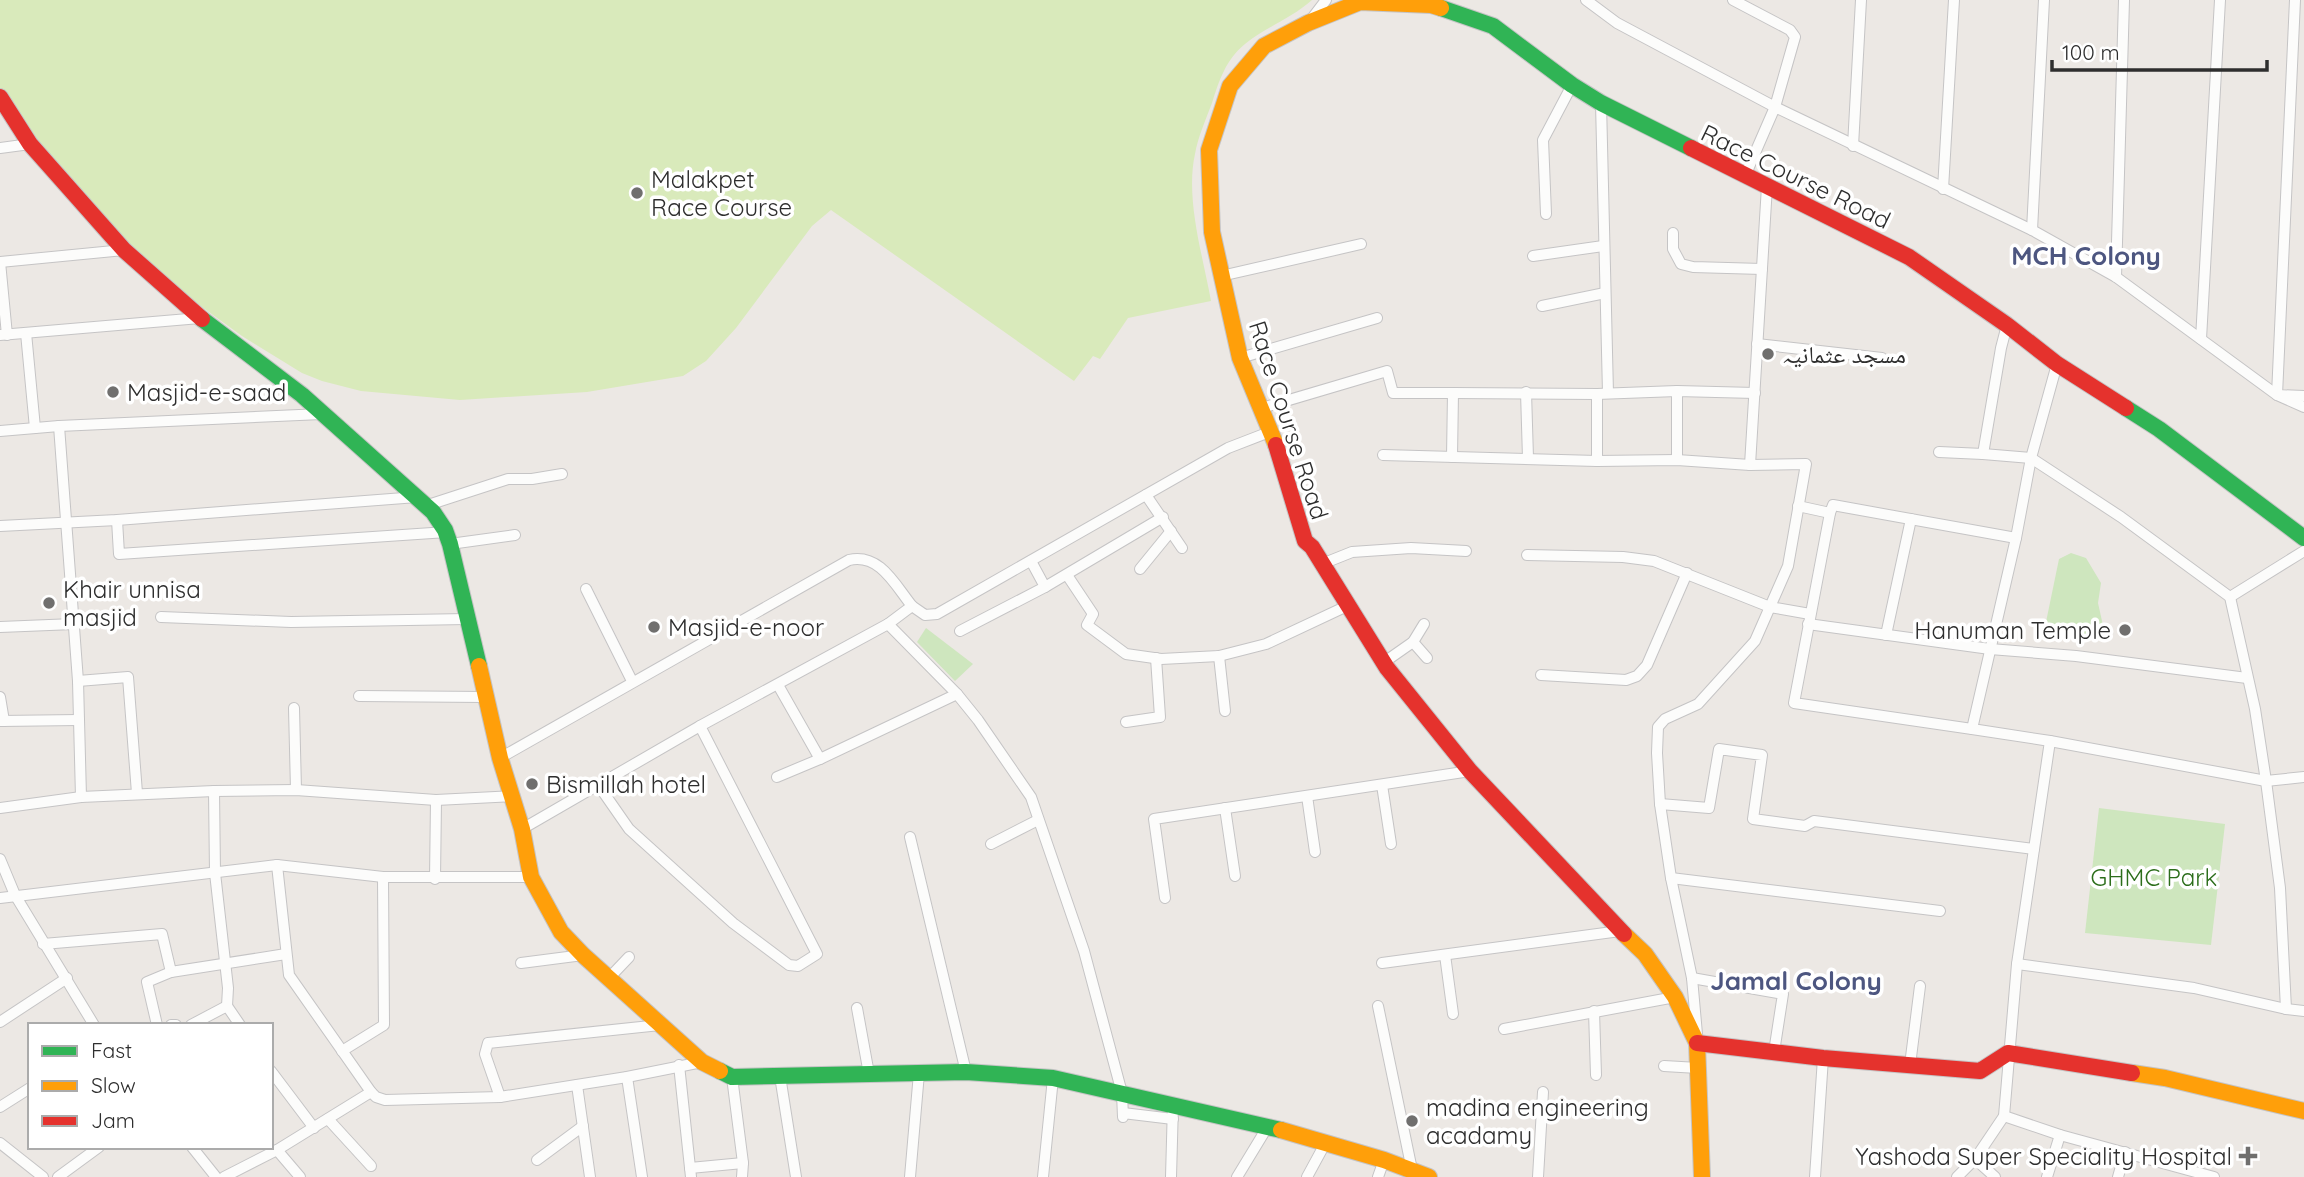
<svg xmlns="http://www.w3.org/2000/svg" width="2304" height="1177" font-family="Quicksand,'Noto Naskh Arabic',sans-serif">
<style>
.park{fill:#cee6be}
.pitch{fill:#d9eabb}
.lines{fill:none;stroke-linecap:round;stroke-linejoin:round}
.street-casing{stroke:#c5c4c5;stroke-width:12}
.fast-casing{stroke:#c5c4c5;stroke-width:18}
.slow-casing{stroke:#c5c4c5;stroke-width:18}
.jam-casing{stroke:#c5c4c5;stroke-width:18}
.street{stroke:#fcfcfb;stroke-width:10}
.fast{stroke:#30b455;stroke-width:16}
.slow{stroke:#ff9f0a;stroke-width:16}
.jam{stroke:#e5322d;stroke-width:16}
.poi-dot{fill:#706f6e;stroke:#fff;stroke-width:2.5}
.labels{text-anchor:middle;dominant-baseline:central;stroke-width:7;stroke-linejoin:round;paint-order:stroke}
.street-label{font-size:24px;fill:#2e2e2e;stroke:#fff}
.poi-label{font-size:24px;fill:#2e2e2e;stroke:#fff;text-anchor:start}
.park-label{font-size:24px;fill:#2c6e1b;stroke:#fff}
.neighbourhood-label{font-size:26px;font-weight:bold;fill:#4d5680;stroke:#fff}
</style>
<rect width="100%" height="100%" fill="#ece8e4"/>
<!-- park -->
<g class="park">
<path d="M2071 553 2086 558 2101 583 2098 603 2104 630C2081 640 2062 643 2046 622L2059 559Z"/>
<path d="M926 628 973 664 955 681 917 642Z"/>
<path d="M2099 808 2225 824 2211 945 2085 933Z"/>
</g>
<!-- pitch -->
<path class="pitch" d="M0 0H1312C1292 18 1266 27 1245 44 1226 59 1219 81 1212 103 1206 119 1198 137 1195 154 1185 199 1203 256 1211 301L1128 318 1100 359 1093 356 1074 381 831 210 812 226 736 328 706 361 683 376 587 392 460 400 361 391 322 381 302 373 242 336 173 286 125 245 36 140 0 88Z"/>
<g class="lines">
<!-- street casing -->
<g class="street-casing">
<g id="street">
<path d="M1586 0 1617 23 1775 107 1795 37 1790 30 1733 0"/>
<path d="M2295 0 2277 395 2304 396"/>
<path d="M1310 21 1326 0"/>
<path d="M1601 103 1608 393"/>
<path d="M1853 146 1861 0"/>
<path d="M0 148 30 144"/>
<path d="M1745 176 1775 107 2032 230 2116 277 2277 395 2304 407"/>
<path d="M1943 189 1954 0"/>
<path d="M1546 214 1543 140 1572 85"/>
<path d="M2032 230 2044 0"/>
<path d="M1673 233V249L1681 264 1693 267 1762 269"/>
<path d="M1533 256 1603 246"/>
<path d="M0 262 124 250"/>
<path d="M0 262 7 335"/>
<path d="M1221 276 1361 244"/>
<path d="M2116 277 2124 0"/>
<path d="M1542 306 1605 293"/>
<path d="M26 333 35 428"/>
<path d="M0 335 200 318"/>
<path d="M2201 339 2220 0"/>
<path d="M1757 344 1882 358"/>
<path d="M1240 358 1377 318"/>
<path d="M1526 392 1528 458"/>
<path d="M1453 393 1597 394 1677 391 1755 393"/>
<path d="M1262 408 1387 371 1393 393H1453L1452 457"/>
<path d="M59 426 78 681 81 797"/>
<path d="M0 431 59 426 322 414"/>
<path d="M1939 452 1983 454 2001 348 2007 325"/>
<path d="M1983 454 2031 458 2121 517 2230 597 2255 709 2266 781 2280 888 2286 1009"/>
<path d="M1383 455 1597 461 1677 460 1750 465 1806 464 1788 566 1755 641 1698 704 1665 719 1658 727 1657 753 1660 804 1671 878 1692 978 1697 1034"/>
<path d="M1677 460V391"/>
<path d="M1597 461V394"/>
<path d="M1750 465 1767 186"/>
<path d="M1146 495 1182 548"/>
<path d="M428 505 508 479H532L562 474"/>
<path d="M1798 506 1830 513"/>
<path d="M117 520 119 554 447 532"/>
<path d="M0 526 117 520 417 497"/>
<path d="M450 544 515 535"/>
<path d="M1527 555 1623 557 1654 561 1770 607 1810 614"/>
<path d="M1322 564 1352 552 1411 548 1466 551"/>
<path d="M1140 569 1171 531"/>
<path d="M1067 575 1093 614 1087 625 1126 654 1161 659 1219 656 1266 644 1347 606"/>
<path d="M1045 587 1163 517"/>
<path d="M586 589 632 681"/>
<path d="M2230 597 2304 551"/>
<path d="M912 606 925 615 937 614 1228 448 1272 431"/>
<path d="M161 617 291 622 467 619"/>
<path d="M1808 624 1990 649 2076 656 2247 678"/>
<path d="M0 627 74 624"/>
<path d="M960 631 1045 587 1031 561"/>
<path d="M1886 635 1911 519"/>
<path d="M1413 642 1427 658"/>
<path d="M1219 656 1225 711"/>
<path d="M1383 663 1413 642 1424 624"/>
<path d="M1541 675 1626 680 1637 676 1647 665 1687 573"/>
<path d="M78 681 128 677 137 793"/>
<path d="M778 685 820 759"/>
<path d="M359 696 485 697"/>
<path d="M0 697 4 721"/>
<path d="M294 708 296 790"/>
<path d="M0 721 79 720"/>
<path d="M1126 722 1160 717 1156 658"/>
<path d="M1972 729 1794 703 1830 513 1833 505 2016 538"/>
<path d="M2050 741 2266 781 2304 777"/>
<path d="M500 758 849 560C880 553 895 585 912 606L888 624"/>
<path d="M777 777 820 759 957 694"/>
<path d="M1382 785 1391 844"/>
<path d="M599 786 629 829 733 923 789 965 798 966 817 954 700 726"/>
<path d="M214 791 215 873 228 988 227 1006"/>
<path d="M1307 796 1315 852"/>
<path d="M1660 804 1709 808 1719 749 1762 755 1753 819 1805 826 1814 821 2034 849"/>
<path d="M0 808 81 797 214 791 296 790 436 800 513 796"/>
<path d="M1225 808 1235 876"/>
<path d="M522 829 700 726 888 624 957 694 978 720 1031 797 1084 951 1122 1093 1123 1117"/>
<path d="M910 837 966 1072"/>
<path d="M991 844 1038 820"/>
<path d="M0 859 15 895 94 1025"/>
<path d="M1671 878 1940 911"/>
<path d="M435 879 436 800"/>
<path d="M0 898 277 865 383 877H531"/>
<path d="M1165 898 1154 819 1470 771"/>
<path d="M43 944 162 934 171 972 286 954"/>
<path d="M1445 955 1453 1014"/>
<path d="M521 963 583 955"/>
<path d="M1382 963 1620 931"/>
<path d="M2017 964 2194 988 2286 1009 2304 1011"/>
<path d="M609 978 629 957"/>
<path d="M1692 978 1783 994 1774 1052"/>
<path d="M1378 1006 1412 1170"/>
<path d="M857 1008 869 1074"/>
<path d="M1594 1011 1596 1075"/>
<path d="M0 1022 67 978"/>
<path d="M157 1025 147 982 171 972"/>
<path d="M171 1025H176"/>
<path d="M191 1025 227 1006 240 1025"/>
<path d="M1504 1029 1675 997"/>
<path d="M342 1051 384 1025 383 877"/>
<path d="M679 1065 691 1177"/>
<path d="M1910 1065 1920 986"/>
<path d="M1664 1066 1698 1068"/>
<path d="M271 1071 314 1128"/>
<path d="M780 1076 796 1177"/>
<path d="M627 1077 642 1177"/>
<path d="M732 1077 743 1163 742 1177"/>
<path d="M577 1085 590 1177"/>
<path d="M371 1092 376 1097 385 1100 500 1097 627 1077 702 1062"/>
<path d="M500 1097 485 1054 488 1043 660 1025"/>
<path d="M0 1107 30 1088"/>
<path d="M1123 1113 1173 1119"/>
<path d="M2004 1116 2060 1135 2214 1177"/>
<path d="M328 1119 371 1166"/>
<path d="M0 1143 43 1177"/>
<path d="M192 1147 216 1177"/>
<path d="M277 1150 300 1177"/>
<path d="M1975 1159 1995 1177"/>
<path d="M537 1160 583 1126"/>
<path d="M690 1168 743 1163"/>
<path d="M58 1177 99 1147"/>
<path d="M224 1177 277 1150 371 1092 289 975 277 865"/>
<path d="M910 1177 919 1073"/>
<path d="M1043 1177 1053 1078"/>
<path d="M1171 1177 1173 1104"/>
<path d="M1237 1177 1268 1126"/>
<path d="M1307 1177 1326 1142"/>
<path d="M1378 1177 1384 1160"/>
<path d="M1538 1177 1543 1092"/>
<path d="M1815 1177 1823 1058"/>
<path d="M1957 1177 1975 1159 2004 1116 2017 964 2050 741 1972 729 2016 538 2031 458 2057 364"/>
<path d="M2047 1177 2060 1135"/>
<path d="M2118 1177 2125 1152"/>
</g>
</g>
<!-- fast casing -->
<g class="fast-casing">
<g id="fast">
<path d="M1441 8 1493 26 1572 85 1601 103 1691 148"/>
<path d="M202 319 302 395 433 512 445 530 450 544 479 666"/>
<path d="M2126 408 2159 429 2304 538"/>
<path d="M720 1071 732 1077 966 1072 1053 1078 1281 1130"/>
</g>
</g>
<!-- slow casing -->
<g class="slow-casing">
<g id="slow">
<path d="M1276 445 1240 358 1212 232 1209 150 1230 86 1264 46 1308 23 1360 2 1431 5 1441 8"/>
<path d="M479 666 500 758 522 829 531 877 561 932 583 955 702 1062 720 1071"/>
<path d="M1624 934 1645 954 1675 997 1697 1043 1702 1177"/>
<path d="M2132 1073 2165 1078 2304 1111"/>
<path d="M1281 1130 1384 1160 1429 1177"/>
</g>
</g>
<!-- jam casing -->
<g class="jam-casing">
<g id="jam">
<path d="M0 97 30 144 124 250 202 319"/>
<path d="M1691 148 1909 257 2007 325 2057 364 2126 408"/>
<path d="M1276 445 1305 541 1312 547 1387 668 1470 771 1624 934"/>
<path d="M1697 1043 1823 1058 1980 1071 2008 1053 2132 1073"/>
</g>
</g>
<!-- street -->
<use href="#street" class="street"/>
<!-- fast -->
<use href="#fast" class="fast"/>
<!-- slow -->
<use href="#slow" class="slow"/>
<!-- jam -->
<use href="#jam" class="jam"/>
</g>
<!-- markers -->
<g class="poi-dot">
<circle cx="637" cy="193" r="7"/>
<circle cx="1768" cy="354" r="7"/>
<circle cx="113" cy="392" r="7"/>
<circle cx="49" cy="603" r="7"/>
<circle cx="654" cy="627" r="7"/>
<circle cx="2125" cy="630" r="7"/>
<circle cx="532" cy="784" r="7"/>
<circle cx="1412" cy="1121" r="7"/>
<path d="M2244.5 1145.5h7v7h7v7h-7v7h-7v-7h-7v-7h7z"/>
</g>
<g class="labels">
<!-- street labels -->
<g class="street-label">
<text transform="translate(1796 176) rotate(26)">Race Course Road</text>
<text transform="translate(1289 420) rotate(72)">Race Course Road</text>
</g>
<!-- poi labels -->
<g class="poi-label">
<text x="651" y="179">Malakpet<tspan x="651" dy="28">Race Course</tspan></text>
<text x="1782" y="354">مسجد عثمانیہ</text>
<text x="127" y="392">Masjid-e-saad</text>
<text x="63" y="589">Khair unnisa<tspan x="63" dy="28">masjid</tspan></text>
<text x="668" y="627">Masjid-e-noor</text>
<text x="2111" y="630" text-anchor="end">Hanuman Temple</text>
<text x="546" y="784">Bismillah hotel</text>
<text x="1426" y="1107">madina engineering<tspan x="1426" dy="28">acadamy</tspan></text>
<text x="2232" y="1156" text-anchor="end">Yashoda Super Speciality Hospital</text>
</g>
<!-- park labels -->
<g class="park-label">
<text x="2154" y="877">GHMC Park</text>
</g>
<!-- neighbourhood labels -->
<g class="neighbourhood-label">
<text x="2086" y="255">MCH Colony</text>
<text x="1796" y="980">Jamal Colony</text>
</g>
</g>
<!-- legend -->
<rect x="28" y="1023" width="245" height="126" fill="#ffffff" stroke="#ababab" stroke-width="2"/>
<rect x="42" y="1046" width="35" height="10" fill="#30b455" stroke="#ababab" stroke-width="2"/>
<text x="91" y="1058" font-size="21" fill="#2e2e2e">Fast</text>
<rect x="42" y="1081" width="35" height="10" fill="#ff9f0a" stroke="#ababab" stroke-width="2"/>
<text x="91" y="1093" font-size="21" fill="#2e2e2e">Slow</text>
<rect x="42" y="1116" width="35" height="10" fill="#e5322d" stroke="#ababab" stroke-width="2"/>
<text x="91" y="1128" font-size="21" fill="#2e2e2e">Jam</text>
<!-- scale -->
<path d="M2052 60v10h215v-10" fill="none" stroke="#2e2e2e" stroke-width="3.5"/>
<text x="2062" y="60" font-size="21" fill="#2e2e2e" stroke="#ffffff" stroke-width="5" paint-order="stroke">100 m</text>
</svg>
